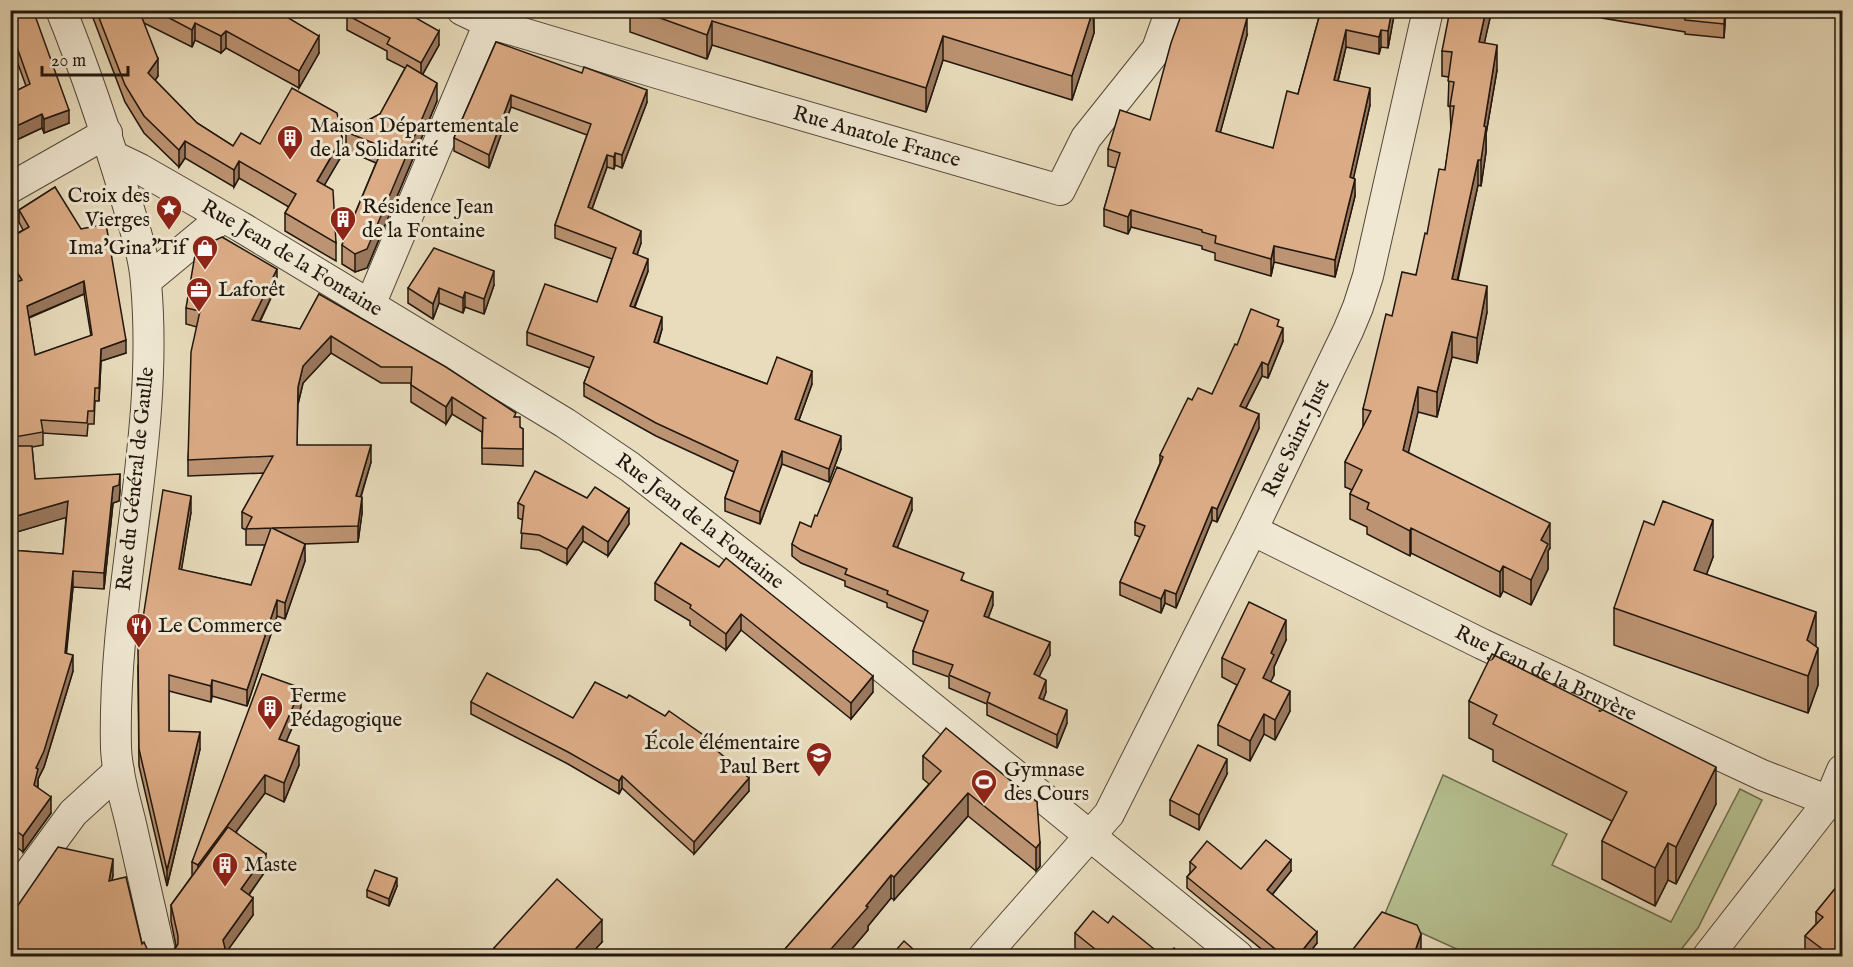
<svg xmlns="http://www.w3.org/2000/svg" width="1853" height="967" font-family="'IM FELL English',serif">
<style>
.green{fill:#b6c091;stroke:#6c6c50;stroke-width:1.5}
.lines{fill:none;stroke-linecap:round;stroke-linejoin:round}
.minor-casing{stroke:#53483a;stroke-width:32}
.minor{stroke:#f0e8d3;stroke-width:30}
.wall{fill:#bd9473;stroke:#21170e;stroke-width:1.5;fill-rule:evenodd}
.shaded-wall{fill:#9a785e;stroke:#21170e;stroke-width:1.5}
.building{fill:#dcac86;stroke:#21170e;stroke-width:1.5;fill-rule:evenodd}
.labels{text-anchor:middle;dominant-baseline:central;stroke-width:6;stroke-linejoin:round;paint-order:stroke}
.poi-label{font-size:21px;fill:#21170e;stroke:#f0e8d3;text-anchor:start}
.street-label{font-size:21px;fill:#21170e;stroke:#f0e8d3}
</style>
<rect width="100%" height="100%" fill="#e8dcbc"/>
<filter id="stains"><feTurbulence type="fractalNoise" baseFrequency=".00333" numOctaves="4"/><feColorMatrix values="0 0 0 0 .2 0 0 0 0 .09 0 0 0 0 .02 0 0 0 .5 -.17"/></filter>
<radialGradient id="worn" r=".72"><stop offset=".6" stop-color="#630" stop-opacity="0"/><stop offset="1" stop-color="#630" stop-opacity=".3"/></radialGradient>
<!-- green -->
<path class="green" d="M1443 775 1567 834 1552 865 1671 922 1740 789 1762 800 1698 928 1676 956H1472L1384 916Z"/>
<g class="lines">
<!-- minor casing -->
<g class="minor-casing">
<g id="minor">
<path d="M61 10C86 72 107 135 126 199 134 226 144 255 146 283 160 440 112 592 116 748 117 774 125 799 131 824 141 868 151 912 161 956"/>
<path id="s1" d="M489 23 694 84 1060 190 1086 138 1157 49 1171 10"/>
<path id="s2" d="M113 156 140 169 241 227 565 423 630 467 780 584 1238 956"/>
<path d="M10 188 107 133"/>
<path d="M146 281 223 217"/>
<path d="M370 305 489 23 462 10"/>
<path id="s3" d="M1252 530 1482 644 1762 775 1842 806"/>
<path d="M10 899 73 813 119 771"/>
<path id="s4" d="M984 956 1109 814 1252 530 1348 331 1358 307 1368 276 1428 10"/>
<path d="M1708 956 1829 801 1842 770"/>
</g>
</g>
<!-- minor -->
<use href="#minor" class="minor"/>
</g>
<!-- wall -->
<g class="wall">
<path d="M10 10 69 123 44 133 42 128 10 143V94L26 86 13 50Z"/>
<path d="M90 10H275L319 53 299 88 226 48 221 53 195 40 192 47 144 23 158 76 155 80 197 123 233 146 260 144 342 155 324 185 336 243V261L285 231V213L289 207 239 178 234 187 185 158 179 167 144 133 125 102Z"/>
<path d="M333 10H402L439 45 423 74 437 101 367 268 355 272 342 264V245L376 163 346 150V132L380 114 405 68 387 59V51L347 30V18Z"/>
<path d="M572 10H591L589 17Z"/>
<path d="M630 10H752L766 15 916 11 1094 10V33L1072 100 943 60 926 112 712 45 707 59 630 32Z"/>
<path d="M1321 10H1395L1388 48 1381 47 1379 54 1346 47 1338 81 1370 105 1353 178 1355 196 1335 277 1274 262 1271 276 1215 260V253L1202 249V246L1131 227 1128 234 1104 226V209L1116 168 1108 166V149L1150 120 1247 35 1220 133 1273 148 1298 94Z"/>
<path d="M1490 10V18L1484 43 1497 70 1486 134V152L1481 186 1478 185 1458 280 1487 312 1477 363 1452 357 1437 417 1418 412 1408 452 1550 548 1548 551V569L1531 605 1503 591 1500 597 1411 553 1410 556 1367 534V527L1350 519V494L1352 490 1345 487V462L1363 428V409L1392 316 1416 275 1445 170 1451 131 1450 107 1448 106 1449 77 1442 76V51Z"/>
<path d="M1602 10H1726L1724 38 1685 34V32L1602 18Z"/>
<path d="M496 42 647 102 622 168 615 165 614 169 607 167 592 209 641 243 637 255 648 271 635 307 662 329 658 344 767 384H812L799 420 841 449 829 482 782 464 760 524 725 511V498L734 472 656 436 584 396V383L590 368 527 345V332L597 302 612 259 555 238V225L587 135 511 107 489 168 454 151V138Z"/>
<path d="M55 187 126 353 101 361 99 401H95L94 424H88L87 436 43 433V445L32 447 35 479 120 490 119 501 113 503 104 589 73 587 66 653 73 671 44 767 38 779V788L51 813 23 852 10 842V625L12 617 10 615V550L63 554 66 517 10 534V446H15L10 426V285L16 283 10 274V238L23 230 19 222V210ZM84 294 91 336 35 355 29 318Z"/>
<path d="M277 285 260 322 300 329 319 294 516 417 520 427 523 429V466L482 464V432L452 414 446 424 411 402V383H381L331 353 303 383 298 404 297 445 371 462 361 497 362 513 358 542 304 544 305 561 285 619 277 616 247 706 212 696 211 702 169 691V731L200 749 167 886 139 766 138 666 191 512 181 570 251 585 265 545H246V530L242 528V512L264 473 188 476V460L197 327 186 324V308Z"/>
<path d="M494 285 484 314 465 307 463 313 439 303 433 319 408 303V288Z"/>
<path d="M1279 327 1283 341 1268 378 1262 376 1246 408 1259 428 1217 522 1212 520 1176 608 1165 603 1161 613 1120 595V582L1140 537 1135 535V522L1160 463V455L1192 400 1212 394 1237 345Z"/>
<path d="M518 503 629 524 608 556 583 541 567 564 539 550 521 548 523 520 518 518Z"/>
<path d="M912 510 897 548 964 581 993 605 988 618 1050 655 1039 676 1046 692 1043 700 1067 723 1057 748 987 715V704L949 688V677L913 664V651L924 622 887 607V603L845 586V581L801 563 792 556V544L811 527 817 516Z"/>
<path d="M681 543 873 692 851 719 741 630 726 650 690 625V621L655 600V583Z"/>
<path d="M1713 557 1706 575 1816 647 1818 685 1808 713 1614 645V608Z"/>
<path d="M1286 640 1274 667V675L1270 682 1290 711 1275 740 1264 734 1250 761 1218 745V725L1237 685 1222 677V658Z"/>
<path d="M1469 701 1716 804 1676 884 1668 880 1655 906 1602 879V841L1612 821 1493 761V750L1469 738Z"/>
<path d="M471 702 573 718 709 743 749 791 694 854 622 788 619 794 568 764 471 714Z"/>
<path d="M301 707 286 742 299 765 284 802 265 793 236 832 266 870 249 895 253 915 226 952 227 957H169V954L173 952 176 946 171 921V905L192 876V862Z"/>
<path d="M923 756 1037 802 1040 866 1036 871 968 816 894 900 891 898 868 926V930L845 957H778L929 784 923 779Z"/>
<path d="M1227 774 1199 830 1170 815V800Z"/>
<path d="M1190 862 1241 869 1291 871 1272 895 1317 943 1306 957H1271L1187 888V877L1190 873Z"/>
<path d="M113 875 112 880 142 944 148 951 154 955V957H10V917Z"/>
<path d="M1842 880V957H1805V936L1816 924V912Z"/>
<path d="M397 886 389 906 367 897V890Z"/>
<path d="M1108 923 1164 957H1085L1075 948V933Z"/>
<path d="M602 942 588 957H494V948Z"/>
</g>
<!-- shaded-wall -->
<g class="shaded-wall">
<path d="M1093 10 1094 33 1072 100V76Z"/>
<path d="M1392 10H1395L1388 48V31Z"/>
<path d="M1486 10H1490V18L1479 67V42Z"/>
<path d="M1725 10H1726L1724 38V24Z"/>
<path d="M1247 18V35L1216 148V131Z"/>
<path d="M712 21V45L707 59V35Z"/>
<path d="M195 23V40L192 47V30Z"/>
<path d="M1346 30V47L1334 97V80Z"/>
<path d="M1381 30V47L1379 54V37Z"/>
<path d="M226 31V48L221 53V36Z"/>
<path d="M439 31V45L421 77V63Z"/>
<path d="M13 36V50L10 51V38Z"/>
<path d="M319 36V53L299 88V71Z"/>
<path d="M943 36V60L926 112V88Z"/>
<path d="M1497 45V70L1486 134V152L1481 186V160L1484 126Z"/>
<path d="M158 59V76L148 90V73Z"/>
<path d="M437 83V101L367 268 355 272V254Z"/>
<path d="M1370 88V105L1350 194V177Z"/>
<path d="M647 90V102L622 168V155Z"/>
<path d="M511 95V107L489 168V155Z"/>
<path d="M69 110V123L44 133V119Z"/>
<path d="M42 114V128L10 143V129Z"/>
<path d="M342 138V155L317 198V181Z"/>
<path d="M185 141V158L179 167V150Z"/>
<path d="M615 153V165L614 169V157Z"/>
<path d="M607 155V167L588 220V207Z"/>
<path d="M1478 160V185L1452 304V279Z"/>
<path d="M239 161V178L234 187V170Z"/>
<path d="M1355 179V196L1335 277V260Z"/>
<path d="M1131 210V227L1128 234V217Z"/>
<path d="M641 231V243L633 266V253Z"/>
<path d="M1274 246V262L1271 276V259Z"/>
<path d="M648 259V271L630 318V306Z"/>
<path d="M277 269V285L252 337V320Z"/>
<path d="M494 271V285L484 314V299Z"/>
<path d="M84 281V294L27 318V306Z"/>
<path d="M1487 286V312L1477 363V338Z"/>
<path d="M439 288V303L433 319V304Z"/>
<path d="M465 292V307L463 313V298Z"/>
<path d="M662 317V329L654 355V342Z"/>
<path d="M1283 328V341L1268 378V365Z"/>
<path d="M1452 332V357L1437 417V392Z"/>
<path d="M331 336V353L303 383 298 404V387L303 366Z"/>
<path d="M126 340V353L101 361 99 401 101 349Z"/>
<path d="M1262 362V376L1240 419V406Z"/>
<path d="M812 371V384L795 431V419Z"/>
<path d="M1418 387V412L1403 475V450Z"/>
<path d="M452 397V414L446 424V407Z"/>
<path d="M1259 414V428L1217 522V509Z"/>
<path d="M841 436V449L829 482V469Z"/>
<path d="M371 445V462L356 512V496Z"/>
<path d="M782 451V464L760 524V512Z"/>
<path d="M120 474V490L119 501 113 503 104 589V573L113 487Z"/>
<path d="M191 496V512L179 585V569Z"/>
<path d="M362 497V513L358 542V526Z"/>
<path d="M912 498V510L893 559V546Z"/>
<path d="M68 501V517L10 534V518Z"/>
<path d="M1212 507V520L1176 608V594Z"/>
<path d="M629 509V524L608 556V542Z"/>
<path d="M1713 520V557L1694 608V570Z"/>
<path d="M1550 523V548L1548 551V569L1531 605V580L1541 540Z"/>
<path d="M583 526V541L567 564V549Z"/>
<path d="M1411 528V553L1410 556V531Z"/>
<path d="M305 544V561L285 619V603Z"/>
<path d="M1503 566V591L1500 597V572Z"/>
<path d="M73 571V587L65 669V653Z"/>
<path d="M1165 590V603L1161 613V599Z"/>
<path d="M993 592V605L984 629V616Z"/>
<path d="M277 600V616L247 706V690Z"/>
<path d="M1816 612V650L1807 640Z"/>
<path d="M741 614V630L726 650V634Z"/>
<path d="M1286 620V640L1274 667V675L1263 698V678L1271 653Z"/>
<path d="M1050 642V655L1034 687V674Z"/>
<path d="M1818 648V685L1808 713V676Z"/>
<path d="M73 655V671L44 767 38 779V785L34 801V785L36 768Z"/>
<path d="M873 676V692L851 719V703Z"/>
<path d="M212 680V696L211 702V686Z"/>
<path d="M1046 680V692L1039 711V698Z"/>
<path d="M301 688V707L279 758V739Z"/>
<path d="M1290 691V711L1275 740V720Z"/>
<path d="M1067 710V723L1057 748V735Z"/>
<path d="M1264 714V734L1250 761V741Z"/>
<path d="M200 732V749L167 886V870Z"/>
<path d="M299 746V765L284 802V783Z"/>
<path d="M1227 759V774L1199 830V815Z"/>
<path d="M1716 767V804L1676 884V847Z"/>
<path d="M265 775V793L198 883V865Z"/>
<path d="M622 776V788L619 794V781Z"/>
<path d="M749 778V791L694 854V842Z"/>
<path d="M968 793V816L894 900V877Z"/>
<path d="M51 797V813L23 852V836Z"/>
<path d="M1040 843V866L1036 871V848Z"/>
<path d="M1668 843V880L1655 906V868Z"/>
<path d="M266 854V870L241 906V889Z"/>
<path d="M113 859V875L109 897V881Z"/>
<path d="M1291 860V871L1267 901V890Z"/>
<path d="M891 875V898L868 926V930L845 957H824Z"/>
<path d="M397 878V886L389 906V899Z"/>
<path d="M253 898V915L223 957V940Z"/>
<path d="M602 920V942L588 957H568Z"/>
<path d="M1317 932V943L1306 957H1297Z"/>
<path d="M1421 934V948L1418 957H1413Z"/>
<path d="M19 949V957H14Z"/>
</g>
<!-- building -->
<g class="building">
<path d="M10 10H33L69 110 44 119 42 114 10 129V94L30 84 13 36 10 38Z"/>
<path d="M96 10H139L158 59 148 73 197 123 233 146 241 133 260 144 292 88 337 113 342 138 317 181 333 190 336 243 285 213 296 194 239 161 234 170 185 141 179 150 144 116 125 85Z"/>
<path d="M154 10H275L319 36 299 71 226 31 221 36 195 23 192 30Z"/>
<path d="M350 10H402L439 31 421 63 387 44 390 38 347 15Z"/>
<path d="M638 10H752L766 15 767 10H1093L1072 76 943 36 926 88 712 21 707 35Z"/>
<path d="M1183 10H1222L1247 18 1216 131 1273 148 1287 91 1298 94 1321 10H1392L1388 31 1381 30 1379 37 1346 30 1334 80 1370 88 1350 177 1355 179 1335 260 1274 246 1271 259 1215 243 1216 236 1202 232V230L1131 210 1128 217 1104 209 1120 153 1108 149 1120 110 1150 120 1171 43Z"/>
<path d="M1450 10H1486L1479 42 1497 45 1484 126 1486 127 1481 160H1478L1452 279 1487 286 1477 338 1452 332 1437 392 1418 387 1403 450 1550 523 1541 540 1548 544 1531 580 1503 566 1500 572 1411 528 1410 531 1367 509 1369 503 1350 494 1362 470 1345 462 1371 411 1363 409 1386 314 1392 316 1402 272 1416 275 1425 233 1427 234 1439 169 1445 170 1454 106H1450L1454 82 1448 81 1452 52 1442 51Z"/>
<path d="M1641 10H1725L1724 24 1685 20V18Z"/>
<path d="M496 42 582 73 584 67 647 90 622 155 615 153 614 157 607 155 588 207 641 231 633 253 648 259 630 306 662 317 654 342 767 384 777 357 812 371 795 419 841 436 829 469 782 451 760 512 725 498 738 461 656 423 584 383 594 357 527 332 545 284 597 302 616 248 555 225 591 124 511 95 489 155 454 138Z"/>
<path d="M407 65 437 83 367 249 355 254 342 245 383 147 346 132 380 114Z"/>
<path d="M55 187 81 229 106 224 126 340 101 349 99 388H95L94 411H88L87 423 41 420 43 432 15 437 10 413V285L22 280 10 261V238L29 227 19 210ZM84 281 92 335 35 355 27 306Z"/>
<path d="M222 237 277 269 252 320 300 329 319 294 446 367 516 413 514 417H520V427L523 429V449L482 448 483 418H485L452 397 446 407 411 385 412 367H381L331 336 303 366 298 387 297 445H371L356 496 362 497 358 526 272 528 305 544 285 603 277 600 247 690 212 680 211 686 169 675V731L200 732 167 870 139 749 138 650 163 490 191 496 179 569 251 585 271 528 246 529 252 517 242 512 273 456 188 460 191 352 200 311 186 308 196 249Z"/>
<path d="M434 248 494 271 484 299 465 292 463 298 439 288 433 304 408 288Z"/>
<path d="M1251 309 1279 320 1277 326 1283 328 1268 365 1262 362 1240 406 1259 414 1217 509 1212 507 1176 594 1165 590 1161 599 1120 582 1145 526 1135 522 1163 457 1160 455 1188 398 1192 400 1198 388 1212 394 1235 344 1237 345Z"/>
<path d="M10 446H32L35 479 120 474 119 485 113 487 104 573 73 571 65 653 73 655 44 751 36 768 38 769 34 785 51 797 23 836 10 826V625L15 604 10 598V550L63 554 68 501 10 518Z"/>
<path d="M837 467 912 498 893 546 964 573 961 580 993 592 984 616 1050 642 1034 674 1046 680 1039 698 1067 710 1057 735 987 702 990 693 949 675 953 665 913 651 928 611 887 594 888 591 845 574 847 569 801 550 792 544 800 522 811 527 815 515 817 516Z"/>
<path d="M535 471 587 498 595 487 629 509 608 542 583 526 567 549 539 535 521 533 524 506 518 503Z"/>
<path d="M1663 501 1713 520 1694 570 1816 612 1807 640 1818 648 1808 676 1614 608 1644 521 1654 525Z"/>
<path d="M681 543 719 567 726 558 873 676 851 703 741 614 726 634 690 608 691 605 655 583Z"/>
<path d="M1249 602 1286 620 1271 653 1274 655 1263 678 1290 691 1275 720 1264 714 1250 741 1218 725 1245 669 1222 658Z"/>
<path d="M1492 654 1716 767 1676 847 1668 843 1655 868 1602 841 1627 792 1493 724 1497 715 1469 701Z"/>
<path d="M487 673 573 718 595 682 627 698 629 695 665 716 669 711 709 739 707 742 749 778 694 842 622 776 619 781 568 752 471 702Z"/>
<path d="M262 674 301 688 279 739 299 746 284 783 265 775 198 865 192 862Z"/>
<path d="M946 728 1037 802 1040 843 1036 848 968 793 894 877 891 875 866 906 868 907 824 957H778L941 771 923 756Z"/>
<path d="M1198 745 1227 759 1199 815 1170 800Z"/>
<path d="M228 827 266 854 241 889 253 898 223 940 227 957H188L187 954H169L173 952 178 944V936L171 905Z"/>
<path d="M1266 840 1291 860 1267 890 1317 932 1297 957H1285L1187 877 1196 867 1190 862 1207 841 1241 869Z"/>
<path d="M58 847 113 859 109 881 126 877 142 944 144 942 148 951 154 955 30 957 19 949 14 957H10V917Z"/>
<path d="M375 870 397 878 389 899 367 890Z"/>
<path d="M557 879 602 920 568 957H503L494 948Z"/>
<path d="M1842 880V957H1833L1805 936 1823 917 1816 912Z"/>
<path d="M1093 911 1108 923 1113 916 1164 957H1105L1075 933Z"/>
<path d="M1382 912 1417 925 1421 934 1413 957H1347Z"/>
<path d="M904 941 922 957H890Z"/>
<path d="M1174 948 1184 957H1167Z"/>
</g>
<!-- icons -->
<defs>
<g id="building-pin" transform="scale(1.35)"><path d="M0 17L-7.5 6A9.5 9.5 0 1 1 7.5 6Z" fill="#8f2418" stroke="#f0e8d3"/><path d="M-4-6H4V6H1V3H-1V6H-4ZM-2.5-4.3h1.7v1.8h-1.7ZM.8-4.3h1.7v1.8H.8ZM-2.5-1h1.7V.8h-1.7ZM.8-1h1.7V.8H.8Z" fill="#fff"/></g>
<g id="sight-pin" transform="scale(1.35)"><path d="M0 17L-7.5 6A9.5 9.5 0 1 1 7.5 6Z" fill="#8f2418" stroke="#f0e8d3"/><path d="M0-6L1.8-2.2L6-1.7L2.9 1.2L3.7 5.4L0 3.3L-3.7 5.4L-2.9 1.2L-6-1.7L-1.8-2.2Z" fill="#fff"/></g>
<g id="shop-pin" transform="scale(1.35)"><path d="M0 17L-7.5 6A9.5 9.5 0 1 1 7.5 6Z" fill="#8f2418" stroke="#f0e8d3"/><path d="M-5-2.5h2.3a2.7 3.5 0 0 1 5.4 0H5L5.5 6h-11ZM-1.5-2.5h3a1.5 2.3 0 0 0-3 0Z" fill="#fff"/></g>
<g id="office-pin" transform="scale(1.35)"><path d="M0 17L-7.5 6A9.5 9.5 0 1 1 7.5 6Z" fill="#8f2418" stroke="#f0e8d3"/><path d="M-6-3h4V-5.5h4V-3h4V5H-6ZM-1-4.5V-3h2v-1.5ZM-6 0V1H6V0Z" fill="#fff"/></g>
<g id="restaurant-pin" transform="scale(1.35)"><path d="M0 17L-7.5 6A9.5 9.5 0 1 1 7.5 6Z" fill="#8f2418" stroke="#f0e8d3"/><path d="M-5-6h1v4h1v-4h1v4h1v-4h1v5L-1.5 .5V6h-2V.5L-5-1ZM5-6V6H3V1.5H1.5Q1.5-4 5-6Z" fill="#fff"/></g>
<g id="school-pin" transform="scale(1.35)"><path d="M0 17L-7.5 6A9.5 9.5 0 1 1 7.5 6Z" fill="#8f2418" stroke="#f0e8d3"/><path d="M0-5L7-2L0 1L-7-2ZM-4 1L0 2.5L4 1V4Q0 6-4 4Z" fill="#fff"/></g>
<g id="stadium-pin" transform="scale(1.35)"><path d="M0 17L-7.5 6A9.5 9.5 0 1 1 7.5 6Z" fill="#8f2418" stroke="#f0e8d3"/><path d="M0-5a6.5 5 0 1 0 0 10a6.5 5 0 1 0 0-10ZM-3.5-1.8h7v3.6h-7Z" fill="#fff"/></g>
</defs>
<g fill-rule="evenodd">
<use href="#building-pin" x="290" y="138"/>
<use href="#sight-pin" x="169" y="208"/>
<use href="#building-pin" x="343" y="219"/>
<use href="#shop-pin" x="205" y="248"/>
<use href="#office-pin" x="199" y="290"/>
<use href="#restaurant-pin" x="139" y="626"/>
<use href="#building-pin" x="270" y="708"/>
<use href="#school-pin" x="819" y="755"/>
<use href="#stadium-pin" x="984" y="782"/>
<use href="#building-pin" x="225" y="865"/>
</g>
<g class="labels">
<!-- poi labels -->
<g class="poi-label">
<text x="310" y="126">Maison Départementale<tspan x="310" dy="24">de la Solidarité</tspan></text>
<text x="150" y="196" text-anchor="end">Croix des<tspan x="150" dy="24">Vierges</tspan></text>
<text x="362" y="207">Résidence Jean<tspan x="362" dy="24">de la Fontaine</tspan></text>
<text x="186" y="248" text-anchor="end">Ima'Gina'Tif</text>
<text x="218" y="290">Laforêt</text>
<text x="158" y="626">Le Commerce</text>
<text x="290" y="696">Ferme<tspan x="290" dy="24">Pédagogique</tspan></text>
<text x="800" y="743" text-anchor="end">École élémentaire<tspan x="800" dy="24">Paul Bert</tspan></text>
<text x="1004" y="770">Gymnase<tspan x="1004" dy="24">des Cours</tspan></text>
<text x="244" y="865">Maste</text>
</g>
<!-- street labels -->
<g class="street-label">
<text stroke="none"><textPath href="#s1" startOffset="404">Rue Anatole France</textPath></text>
<text stroke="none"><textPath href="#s2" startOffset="206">Rue Jean de la Fontaine</textPath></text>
<text stroke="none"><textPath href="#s4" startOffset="609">Rue Saint-Just</textPath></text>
<text transform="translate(136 479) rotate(-84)">Rue du Général de Gaulle</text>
<text stroke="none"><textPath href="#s2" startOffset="692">Rue Jean de la Fontaine</textPath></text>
<text stroke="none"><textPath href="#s3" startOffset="327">Rue Jean de la Bruyère</textPath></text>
</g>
</g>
<!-- margin -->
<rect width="1853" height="967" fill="none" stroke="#e8dcbc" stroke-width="36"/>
<rect x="12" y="12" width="1829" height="943" fill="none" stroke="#21170e" stroke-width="3"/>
<rect x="18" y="18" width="1817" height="931" fill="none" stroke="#21170e" stroke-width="1.5"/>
<!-- scale -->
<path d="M42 66v9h86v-9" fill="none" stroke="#21170e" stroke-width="3"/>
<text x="51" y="66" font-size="18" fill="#21170e" stroke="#f0e8d3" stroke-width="4.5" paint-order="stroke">20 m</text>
<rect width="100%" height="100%" filter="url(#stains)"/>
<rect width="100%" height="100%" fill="url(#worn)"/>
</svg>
